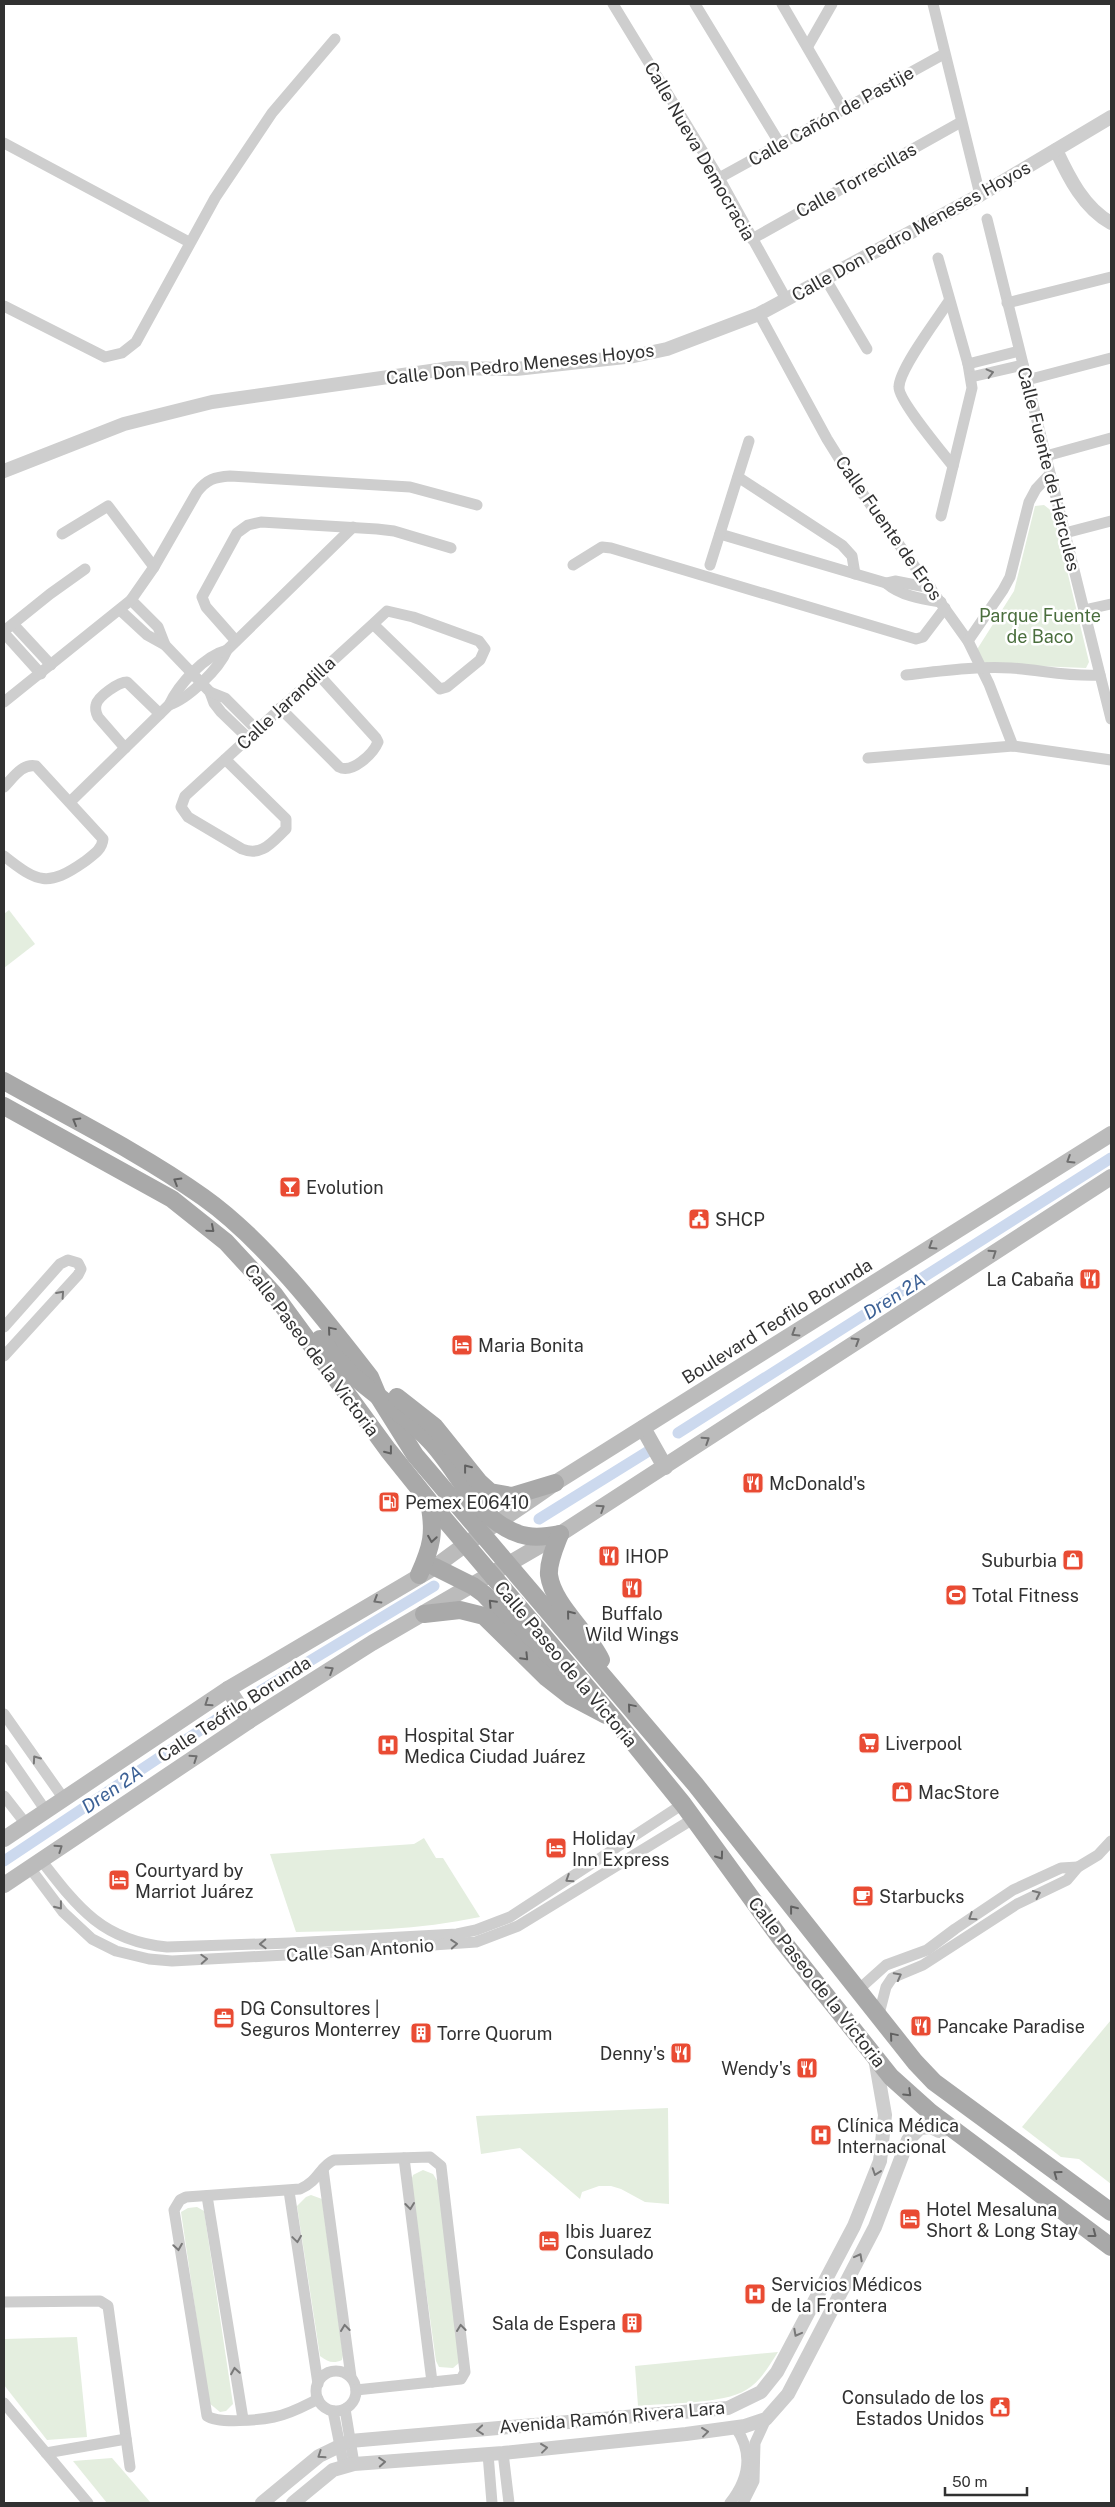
<svg xmlns="http://www.w3.org/2000/svg" width="1115" height="2507" font-family="'Public Sans',sans-serif">
<style>
.green{fill:#e4eedf}
.lines{fill:none;stroke-linecap:round;stroke-linejoin:round}
.canal{stroke:#ccd9ee;stroke-width:11}
.minor{stroke:#cecece;stroke-width:11}
.tertiary{stroke:#cecece;stroke-width:14}
.secondary{stroke:#bbb;stroke-width:16}
.primary{stroke:#a9a9a9;stroke-width:18}
.oneway{stroke:#787878}
.oneway2{stroke:#616161}
.oneway3{stroke:#6f6f6f}
.labels{text-anchor:middle;dominant-baseline:central;stroke-width:5;stroke-linejoin:round;paint-order:stroke}
.street-label{font-size:18px;fill:#313131;stroke:#fff}
.park-label{font-size:18px;fill:#4a6e3d;stroke:#fff}
.poi-label{font-size:18px;fill:#313131;stroke:#fff;text-anchor:start}
.water-label{font-size:19px;font-style:italic;fill:#3c6196;stroke:#fff}
</style>
<rect width="100%" height="100%" fill="#fff"/>
<!-- green -->
<g class="green">
<path d="M1044 505 1053 512 1089 662 1086 668 988 664 979 659 976 651 1014 591 1035 506Z"/>
<path d="M9 910 35 944 4 968V914Z"/>
<path d="M424 1838 436 1858H443L480 1917C419 1930 358 1931 296 1932L270 1854 414 1844Z"/>
<path d="M1111 2020V2184L1079 2159 1061 2157 1022 2127Z"/>
<path d="M668 2108 669 2204 645 2202 621 2189 611 2186H599L582 2192 580 2199 520 2148 481 2154 476 2116Z"/>
<path d="M423 2170 433 2174 438 2182 460 2362 453 2368 439 2367 436 2361 411 2181 413 2175Z"/>
<path d="M311 2195 322 2199 343 2355 342 2360C333 2364 328 2362 320 2356L297 2206 306 2197Z"/>
<path d="M197 2207 204 2211 233 2404 226 2411 220 2412 209 2403 181 2212 188 2208Z"/>
<path d="M77 2337 87 2437 47 2440 4 2385V2339Z"/>
<path d="M778 2352C769 2366 761 2381 746 2390 724 2404 666 2403 638 2406L635 2366Z"/>
<path d="M112 2458 151 2503H107L73 2461Z"/>
</g>
<g class="lines">
<!-- canal -->
<g class="canal">
<path d="M678 1433 1111 1158"/>
<path d="M539 1519 647 1452"/>
<path d="M255 1694 434 1586"/>
<path d="M4 1861 220 1717"/>
</g>
<!-- minor -->
<g class="minor">
<path d="M613 4 719 178 786 299"/>
<path d="M695 4 780 144"/>
<path d="M782 4 843 109"/>
<path d="M933 4 980 195"/>
<path d="M808 46 832 4"/>
<path d="M4 143 189 242"/>
<path d="M719 178 944 54"/>
<path d="M987 219 1111 719"/>
<path d="M752 239 961 122"/>
<path d="M938 258 968 364 972 388 941 516"/>
<path d="M825 278 867 349"/>
<path d="M949 301C938 318 899 369 899 387 898 400 943 453 953 466"/>
<path d="M1007 303 1111 277"/>
<path d="M4 306 105 357 122 353 136 342 215 198 272 113 335 39"/>
<path d="M759 314 827 439 850 476 968 641 989 684 1013 746"/>
<path d="M968 364 1019 351"/>
<path d="M971 377 1023 365"/>
<path d="M1027 380 1111 358"/>
<path d="M1046 456 1111 438"/>
<path d="M738 477 842 545 852 556 855 574"/>
<path d="M1065 533 1111 521"/>
<path d="M62 534 108 506 154 567"/>
<path d="M720 534 886 583C901 596 922 599 941 602"/>
<path d="M573 565 602 547 611 548 916 639 923 637 945 608"/>
<path d="M710 565 749 441"/>
<path d="M886 583 895 581 931 588"/>
<path d="M131 600 158 627 165 645"/>
<path d="M120 610 147 635 165 645 210 692 214 703 221 712 248 738"/>
<path d="M1084 610 1111 604"/>
<path d="M13 624 51 665"/>
<path d="M4 631 50 594 85 569"/>
<path d="M4 633 41 674"/>
<path d="M236 641 206 607 202 597 237 533 248 525 261 522 377 529 394 531 451 548"/>
<path d="M968 641 1003 590 1010 577 1029 502 1036 489 1050 474"/>
<path d="M906 675C941 671 976 666 1011 668 1041 670 1070 677 1100 675"/>
<path d="M210 692 225 698 257 730"/>
<path d="M4 702 131 600 154 567 197 492C207 479 215 477 230 476L410 487 477 505"/>
<path d="M169 705C188 699 219 669 227 650L353 527"/>
<path d="M280 708 339 767C352 774 373 754 378 742L376 738 318 674"/>
<path d="M125 748 98 717C96 713 95 709 96 705 98 696 119 682 127 682L160 714"/>
<path d="M868 758 1013 746 1111 760"/>
<path d="M225 759 286 819V829C272 842 262 857 242 849L188 817 181 807 185 796C209 774 233 752 257 730L373 624 387 611 413 617 479 641 485 649 480 660 447 687 440 689 373 624"/>
<path d="M4 787C13 778 22 763 36 766L103 839C102 850 93 855 84 862 48 887 38 883 4 856"/>
<path d="M71 801 169 705C179 684 204 656 227 650"/>
<path d="M4 1327 60 1264 68 1260 78 1263 81 1269 78 1275 4 1356"/>
<path d="M4 1714 64 1799"/>
<path d="M4 1750 46 1811"/>
<path d="M4 1796 26 1824"/>
<path d="M41 1860C78 1908 103 1941 167 1947L290 1943 457 1934 476 1930 510 1917 683 1804"/>
<path d="M30 1868 63 1912 92 1939 116 1951 149 1959 172 1961 304 1954 476 1942 518 1926 693 1819"/>
<path d="M857 1991 886 1965 927 1950 955 1929 1013 1890 1061 1868 1078 1867"/>
<path d="M878 2018 886 1987 892 1978 923 1965 1017 1904 1067 1880 1078 1867 1098 1855 1111 1841"/>
<path d="M404 2158 432 2382"/>
<path d="M323 2169 351 2377"/>
<path d="M289 2191 318 2384"/>
<path d="M207 2196 243 2419"/>
<path d="M4 2302 100 2301 108 2306 130 2467"/>
<circle cx="336" cy="2391" r="20"/>
<path d="M318 2399C304 2406 290 2414 274 2417 260 2420 218 2424 207 2416L174 2210 180 2200 186 2197 300 2189C319 2181 320 2166 334 2160L430 2157 441 2166 465 2372 461 2379 356 2390"/>
<path d="M4 2403 88 2503"/>
<path d="M345 2409 354 2464"/>
<path d="M333 2411 344 2466"/>
<path d="M46 2453 126 2439"/>
<path d="M503 2453 509 2503"/>
<path d="M488 2454 492 2503"/>
<path d="M730 2503C748 2480 754 2454 736 2428"/>
<path d="M743 2503 754 2481 755 2443 766 2419"/>
</g>
<!-- tertiary -->
<g class="tertiary">
<path d="M1056 150C1069 178 1084 208 1111 223"/>
<path d="M4 471 124 424 212 402 452 368 516 369 634 356 667 349 759 314 980 195 1111 117"/>
<path d="M262 2503 319 2456 350 2441 728 2408 761 2392 777 2372 854 2226 880 2161 885 2115 875 2058"/>
<path d="M293 2503 333 2470 354 2464 503 2453 686 2434 745 2426 766 2419 788 2394 875 2227 908 2140 920 2128 931 2127 939 2131 950 2128"/>
</g>
<!-- secondary -->
<g class="secondary">
<path d="M643 1428 665 1467"/>
<path d="M228 1689 249 1721"/>
<path d="M4 1839 228 1689 435 1567C473 1537 515 1512 555 1483L1111 1134"/>
<path d="M4 1885 249 1721 372 1643 560 1534 1111 1177"/>
</g>
<!-- primary -->
<g class="primary">
<path d="M4 1081C70 1118 141 1153 203 1197 264 1240 324 1318 370 1377L378 1396 415 1455 695 1784 915 2062 934 2082 1111 2212"/>
<path d="M4 1106 172 1199 226 1242 274 1294 388 1450 429 1501 614 1719 683 1804 781 1939 891 2077 930 2112 1111 2247"/>
<path d="M320 1339C330 1351 340 1363 351 1374 377 1397 406 1415 430 1441 454 1466 469 1502 498 1523 519 1538 535 1539 560 1534"/>
<path d="M397 1397 434 1426 479 1482 490 1492 512 1496 555 1483"/>
<path d="M560 1534C555 1547 548 1562 549 1575 553 1605 588 1632 601 1660"/>
<path d="M435 1567 473 1586 484 1594 554 1669 576 1682"/>
<path d="M419 1575C432 1546 435 1533 429 1502"/>
<path d="M424 1614 460 1610 484 1616 547 1678 570 1696 606 1715"/>
</g>
</g>
<!-- one-way arrows -->
<defs><path id="oneway-chevron" d="M-2-3.5L2.5 0L-2 3.5" fill="none" stroke-width="1.6" stroke-linecap="round" stroke-linejoin="round" transform="scale(1.25)"/></defs>
<g class="oneway">
<use href="#oneway-chevron" transform="translate(990 373) rotate(-14)"/>
<use href="#oneway-chevron" transform="translate(61 1294) rotate(-48)"/>
<use href="#oneway-chevron" transform="translate(36 1759) rotate(-125)"/>
<use href="#oneway-chevron" transform="translate(569 1879) rotate(147)"/>
<use href="#oneway-chevron" transform="translate(1037 1894) rotate(-25)"/>
<use href="#oneway-chevron" transform="translate(59 1906) rotate(52)"/>
<use href="#oneway-chevron" transform="translate(972 1917) rotate(147)"/>
<use href="#oneway-chevron" transform="translate(263 1944) rotate(178)"/>
<use href="#oneway-chevron" transform="translate(454 1944) rotate(-4)"/>
<use href="#oneway-chevron" transform="translate(204 1959) rotate(-3)"/>
<use href="#oneway-chevron" transform="translate(898 1976) rotate(-28)"/>
<use href="#oneway-chevron" transform="translate(876 2172) rotate(109)"/>
<use href="#oneway-chevron" transform="translate(410 2206) rotate(83)"/>
<use href="#oneway-chevron" transform="translate(297 2239) rotate(82)"/>
<use href="#oneway-chevron" transform="translate(178 2247) rotate(81)"/>
<use href="#oneway-chevron" transform="translate(859 2257) rotate(-62)"/>
<use href="#oneway-chevron" transform="translate(345 2328) rotate(-97)"/>
<use href="#oneway-chevron" transform="translate(461 2328) rotate(-97)"/>
<use href="#oneway-chevron" transform="translate(797 2333) rotate(118)"/>
<use href="#oneway-chevron" transform="translate(235 2371) rotate(-99)"/>
<use href="#oneway-chevron" transform="translate(480 2430) rotate(175)"/>
<use href="#oneway-chevron" transform="translate(705 2432) rotate(-7)"/>
<use href="#oneway-chevron" transform="translate(544 2448) rotate(-7)"/>
<use href="#oneway-chevron" transform="translate(321 2455) rotate(146)"/>
<use href="#oneway-chevron" transform="translate(382 2462) rotate(-4)"/>
</g>
<g class="oneway2">
<use href="#oneway-chevron" transform="translate(76 1121) rotate(-150)"/>
<use href="#oneway-chevron" transform="translate(177 1181) rotate(-149)"/>
<use href="#oneway-chevron" transform="translate(211 1229) rotate(41)"/>
<use href="#oneway-chevron" transform="translate(331 1330) rotate(-130)"/>
<use href="#oneway-chevron" transform="translate(389 1451) rotate(52)"/>
<use href="#oneway-chevron" transform="translate(467 1468) rotate(-128)"/>
<use href="#oneway-chevron" transform="translate(432 1539) rotate(99)"/>
<use href="#oneway-chevron" transform="translate(492 1603) rotate(-134)"/>
<use href="#oneway-chevron" transform="translate(570 1614) rotate(-129)"/>
<use href="#oneway-chevron" transform="translate(525 1657) rotate(46)"/>
<use href="#oneway-chevron" transform="translate(631 1707) rotate(-130)"/>
<use href="#oneway-chevron" transform="translate(720 1856) rotate(54)"/>
<use href="#oneway-chevron" transform="translate(793 1909) rotate(-128)"/>
<use href="#oneway-chevron" transform="translate(893 2036) rotate(-130)"/>
<use href="#oneway-chevron" transform="translate(908 2093) rotate(44)"/>
<use href="#oneway-chevron" transform="translate(1057 2174) rotate(-144)"/>
<use href="#oneway-chevron" transform="translate(1093 2234) rotate(37)"/>
</g>
<g class="oneway3">
<use href="#oneway-chevron" transform="translate(1070 1160) rotate(148)"/>
<use href="#oneway-chevron" transform="translate(932 1246) rotate(148)"/>
<use href="#oneway-chevron" transform="translate(993 1253) rotate(-34)"/>
<use href="#oneway-chevron" transform="translate(795 1333) rotate(148)"/>
<use href="#oneway-chevron" transform="translate(856 1341) rotate(-32)"/>
<use href="#oneway-chevron" transform="translate(706 1440) rotate(-33)"/>
<use href="#oneway-chevron" transform="translate(601 1508) rotate(-33)"/>
<use href="#oneway-chevron" transform="translate(377 1600) rotate(149)"/>
<use href="#oneway-chevron" transform="translate(330 1670) rotate(-32)"/>
<use href="#oneway-chevron" transform="translate(208 1703) rotate(146)"/>
<use href="#oneway-chevron" transform="translate(194 1758) rotate(-34)"/>
<use href="#oneway-chevron" transform="translate(59 1848) rotate(-34)"/>
</g>
<!-- icons -->
<defs>
<g id="bar-square" transform="scale(1.125)"><rect x="-9" y="-9" width="18" height="18" rx="4" fill="#e94b33" stroke="#fff"/><path d="M-6-5H6L.8 .8V4.5H3.5V6h-7V4.5H-.8V.8Z" fill="#fff"/></g>
<g id="civic-square" transform="scale(1.125)"><rect x="-9" y="-9" width="18" height="18" rx="4" fill="#e94b33" stroke="#fff"/><path d="M-.6-6.5H3V-4.5H.6V-3L4-1V1h2V6H-6V1h2V-1L-.6-3ZM-1.2 2.5V6h2.4V2.5Z" fill="#fff"/></g>
<g id="restaurant-square" transform="scale(1.125)"><rect x="-9" y="-9" width="18" height="18" rx="4" fill="#e94b33" stroke="#fff"/><path d="M-5-6h1v4h1v-4h1v4h1v-4h1v5L-1.5 .5V6h-2V.5L-5-1ZM5-6V6H3V1.5H1.5Q1.5-4 5-6Z" fill="#fff"/></g>
<g id="hotel-square" transform="scale(1.125)"><rect x="-9" y="-9" width="18" height="18" rx="4" fill="#e94b33" stroke="#fff"/><path d="M-6-4.5h1.5V1H6V5H4.5V3h-9V5H-6ZM-4 0a1.8 1.8 0 1 1 3.6 0ZM.5 0V-2.5h3Q6-2.5 6 0Z" fill="#fff"/></g>
<g id="fuel-square" transform="scale(1.125)"><rect x="-9" y="-9" width="18" height="18" rx="4" fill="#e94b33" stroke="#fff"/><path d="M-5.5-6h7V0h2V4h1.3V-2.5L3-4.5l.8-.8L6-3V5H2.5V1h-1V6h-7ZM-4.2-4.7v3.2H.2V-4.7Z" fill="#fff"/></g>
<g id="shop-square" transform="scale(1.125)"><rect x="-9" y="-9" width="18" height="18" rx="4" fill="#e94b33" stroke="#fff"/><path d="M-5-2.5h2.3a2.7 3.5 0 0 1 5.4 0H5L5.5 6h-11ZM-1.5-2.5h3a1.5 2.3 0 0 0-3 0Z" fill="#fff"/></g>
<g id="stadium-square" transform="scale(1.125)"><rect x="-9" y="-9" width="18" height="18" rx="4" fill="#e94b33" stroke="#fff"/><path d="M0-5a6.5 5 0 1 0 0 10a6.5 5 0 1 0 0-10ZM-3.5-1.8h7v3.6h-7Z" fill="#fff"/></g>
<g id="supermarket-square" transform="scale(1.125)"><rect x="-9" y="-9" width="18" height="18" rx="4" fill="#e94b33" stroke="#fff"/><path d="M-6-5.5h2.5l.6 2H6L4.5 2H-2.5L-4.4-4H-6ZM-1.5 3.2a1.3 1.3 0 1 0 .1 0ZM3 3.2a1.3 1.3 0 1 0 .1 0Z" fill="#fff"/></g>
<g id="hospital-square" transform="scale(1.125)"><rect x="-9" y="-9" width="18" height="18" rx="4" fill="#e94b33" stroke="#fff"/><path d="M-5-5h3v3.5h4V-5h3V5h-3V1.5h-4V5h-3Z" fill="#fff"/></g>
<g id="cafe-square" transform="scale(1.125)"><rect x="-9" y="-9" width="18" height="18" rx="4" fill="#e94b33" stroke="#fff"/><path d="M-5.5-4.5H6V0H3Q3 3.5 0 3.5H-2.5Q-5.5 3.5-5.5 0ZM3-3.2v2h1.7v-2ZM-6 4.5H4V6H-6Z" fill="#fff"/></g>
<g id="office-square" transform="scale(1.125)"><rect x="-9" y="-9" width="18" height="18" rx="4" fill="#e94b33" stroke="#fff"/><path d="M-6-3h4V-5.5h4V-3h4V5H-6ZM-1-4.5V-3h2v-1.5ZM-6 0V1H6V0Z" fill="#fff"/></g>
<g id="building-square" transform="scale(1.125)"><rect x="-9" y="-9" width="18" height="18" rx="4" fill="#e94b33" stroke="#fff"/><path d="M-4-6H4V6H1V3H-1V6H-4ZM-2.5-4.3h1.7v1.8h-1.7ZM.8-4.3h1.7v1.8H.8ZM-2.5-1h1.7V.8h-1.7ZM.8-1h1.7V.8H.8Z" fill="#fff"/></g>
</defs>
<g fill-rule="evenodd">
<use href="#bar-square" x="290" y="1187"/>
<use href="#civic-square" x="699" y="1219"/>
<use href="#restaurant-square" x="1090" y="1279"/>
<use href="#hotel-square" x="462" y="1345"/>
<use href="#restaurant-square" x="753" y="1483"/>
<use href="#fuel-square" x="389" y="1502"/>
<use href="#restaurant-square" x="609" y="1556"/>
<use href="#shop-square" x="1073" y="1560"/>
<use href="#restaurant-square" x="632" y="1588"/>
<use href="#stadium-square" x="956" y="1595"/>
<use href="#supermarket-square" x="869" y="1743"/>
<use href="#hospital-square" x="388" y="1745"/>
<use href="#shop-square" x="902" y="1792"/>
<use href="#hotel-square" x="556" y="1848"/>
<use href="#hotel-square" x="119" y="1880"/>
<use href="#cafe-square" x="863" y="1896"/>
<use href="#office-square" x="224" y="2018"/>
<use href="#restaurant-square" x="921" y="2026"/>
<use href="#building-square" x="421" y="2033"/>
<use href="#restaurant-square" x="681" y="2053"/>
<use href="#restaurant-square" x="807" y="2068"/>
<use href="#hospital-square" x="821" y="2135"/>
<use href="#hotel-square" x="910" y="2219"/>
<use href="#hotel-square" x="549" y="2241"/>
<use href="#hospital-square" x="755" y="2294"/>
<use href="#building-square" x="632" y="2323"/>
<use href="#civic-square" x="1000" y="2407"/>
</g>
<g class="labels">
<!-- street labels -->
<g class="street-label">
<text transform="translate(831 116) rotate(-29)">Calle Cañón de Pastije</text>
<text transform="translate(700 151) rotate(60)">Calle Nueva Democracia</text>
<text transform="translate(856 180) rotate(-29)">Calle Torrecillas</text>
<text transform="translate(911 231) rotate(-29)">Calle Don Pedro Meneses Hoyos</text>
<text transform="translate(520 364) rotate(-6)">Calle Don Pedro Meneses Hoyos</text>
<text transform="translate(1049 469) rotate(76)">Calle Fuente de Hércules</text>
<text transform="translate(889 528) rotate(55)">Calle Fuente de Eros</text>
<text transform="translate(286 703) rotate(-43)">Calle Jarandilla</text>
<text transform="translate(777 1321) rotate(-32)">Boulevard Teofilo Borunda</text>
<text transform="translate(312 1350) rotate(53)">Calle Paseo de la Victoria</text>
<text transform="translate(566 1664) rotate(50)">Calle Paseo de la Victoria</text>
<text transform="translate(234 1709) rotate(-33)">Calle Teófilo Borunda</text>
<text transform="translate(360 1950) rotate(-4)">Calle San Antonio</text>
<text transform="translate(817 1982) rotate(52)">Calle Paseo de la Victoria</text>
<text transform="translate(612 2417) rotate(-5)">Avenida Ramón Rivera Lara</text>
</g>
<!-- park labels -->
<g class="park-label">
<text x="1040" y="615">Parque Fuente<tspan x="1040" dy="21">de Baco</tspan></text>
</g>
<!-- poi labels -->
<g class="poi-label">
<text x="306" y="1187">Evolution</text>
<text x="715" y="1219">SHCP</text>
<text x="1074" y="1279" text-anchor="end">La Cabaña</text>
<text x="478" y="1345">Maria Bonita</text>
<text x="769" y="1483">McDonald's</text>
<text x="405" y="1502">Pemex E06410</text>
<text x="625" y="1556">IHOP</text>
<text x="1057" y="1560" text-anchor="end">Suburbia</text>
<text x="972" y="1595">Total Fitness</text>
<text x="632" y="1613" text-anchor="middle">Buffalo<tspan x="632" dy="21">Wild Wings</tspan></text>
<text x="404" y="1735">Hospital Star<tspan x="404" dy="21">Medica Ciudad Juárez</tspan></text>
<text x="885" y="1743">Liverpool</text>
<text x="918" y="1792">MacStore</text>
<text x="572" y="1838">Holiday<tspan x="572" dy="21">Inn Express</tspan></text>
<text x="135" y="1870">Courtyard by<tspan x="135" dy="21">Marriot Juárez</tspan></text>
<text x="879" y="1896">Starbucks</text>
<text x="240" y="2008">DG Consultores |<tspan x="240" dy="21">Seguros Monterrey</tspan></text>
<text x="937" y="2026">Pancake Paradise</text>
<text x="437" y="2033">Torre Quorum</text>
<text x="665" y="2053" text-anchor="end">Denny's</text>
<text x="791" y="2068" text-anchor="end">Wendy's</text>
<text x="837" y="2125">Clínica Médica<tspan x="837" dy="21">Internacional</tspan></text>
<text x="926" y="2209">Hotel Mesaluna<tspan x="926" dy="21">Short &amp; Long Stay</tspan></text>
<text x="565" y="2231">Ibis Juarez<tspan x="565" dy="21">Consulado</tspan></text>
<text x="771" y="2284">Servicios Médicos<tspan x="771" dy="21">de la Frontera</tspan></text>
<text x="616" y="2323" text-anchor="end">Sala de Espera</text>
<text x="984" y="2397" text-anchor="end">Consulado de los<tspan x="984" dy="21">Estados Unidos</tspan></text>
</g>
<!-- water labels -->
<g class="water-label">
<text transform="translate(894 1296) rotate(-32)">Dren 2A</text>
<text transform="translate(112 1789) rotate(-34)">Dren 2A</text>
</g>
</g>
<!-- border -->
<rect width="1115" height="2507" fill="none" stroke="#313131" stroke-width="10"/>
<!-- scale -->
<path d="M945 2487v8h82v-8" fill="none" stroke="#313131" stroke-width="2.5"/>
<text x="952" y="2487" font-size="15" fill="#313131" stroke="#ffffff" stroke-width="4" paint-order="stroke">50 m</text>
</svg>
